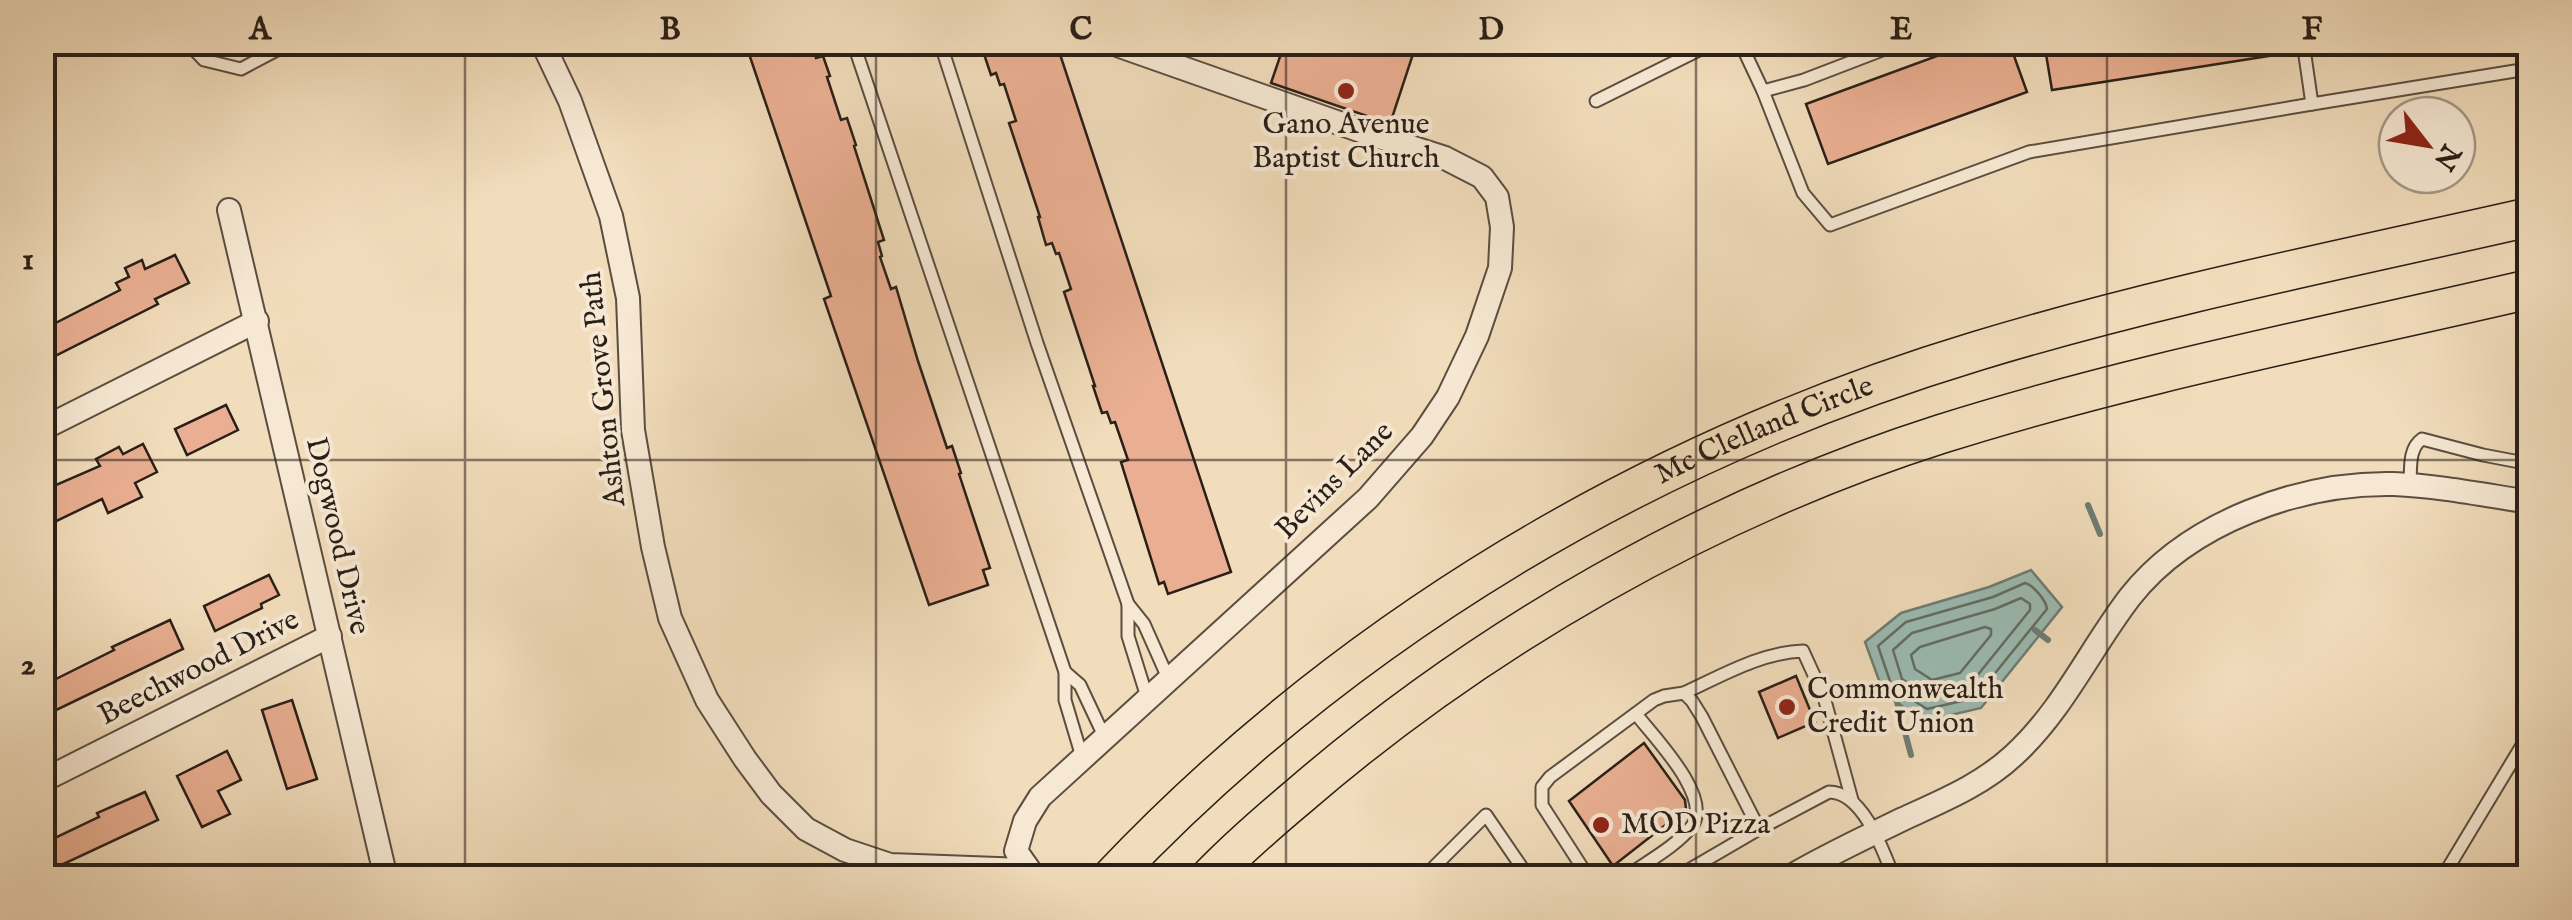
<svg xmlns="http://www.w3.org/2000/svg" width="2572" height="920" font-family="'IM FELL English',serif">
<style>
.water{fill:#9bbbb2;stroke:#6d7d74;stroke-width:2.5}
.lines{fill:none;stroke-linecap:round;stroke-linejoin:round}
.shore{stroke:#626d64;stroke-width:2.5}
.stream{stroke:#6d7d74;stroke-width:6}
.building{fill:#eaaf92;stroke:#291f17;stroke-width:2.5}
.service-casing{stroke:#5b4e40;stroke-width:15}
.minor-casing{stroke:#5b4e40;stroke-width:26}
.trunk-casing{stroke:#291f17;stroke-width:41}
.service{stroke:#f6e8d3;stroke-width:11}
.minor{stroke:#f6e8d3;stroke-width:22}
.trunk{stroke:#f1dcbb;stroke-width:38}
.grid{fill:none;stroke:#291f17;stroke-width:2.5;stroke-opacity:0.55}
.poi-dot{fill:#8f2418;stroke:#f6e8d3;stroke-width:4}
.labels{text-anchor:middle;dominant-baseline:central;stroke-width:8;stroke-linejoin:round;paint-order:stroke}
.poi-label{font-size:30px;fill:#291f17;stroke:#f6e8d3;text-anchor:start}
.street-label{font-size:30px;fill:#291f17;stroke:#f6e8d3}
.neatline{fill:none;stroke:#291f17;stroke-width:4}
.grid-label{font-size:32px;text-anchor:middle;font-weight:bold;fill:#291f17}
</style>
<rect width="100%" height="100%" fill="#f1dcbb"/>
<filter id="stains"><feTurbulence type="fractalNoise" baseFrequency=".002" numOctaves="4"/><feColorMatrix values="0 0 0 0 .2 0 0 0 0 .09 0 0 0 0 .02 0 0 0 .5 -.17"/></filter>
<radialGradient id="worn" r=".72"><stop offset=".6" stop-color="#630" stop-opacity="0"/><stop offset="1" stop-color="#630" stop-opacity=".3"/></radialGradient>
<!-- water -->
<path class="water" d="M2031 570 2062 607 1981 708 1925 721 1884 694 1865 642 1901 613 1989 587Z"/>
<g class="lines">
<!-- shore -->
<g class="shore">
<path d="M2025 583C2033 585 2046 600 2047 609L1975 698 1927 709 1892 687 1878 646 1906 622 1993 597Z"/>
<path d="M2021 598 2030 604V610L1968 687 1929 696 1902 679 1893 650 1912 633 1995 609Z"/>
<path d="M1985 627 1991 629V635L1960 673 1932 680 1915 669 1911 655 1920 647Z"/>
</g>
<!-- stream -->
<g class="stream">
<path d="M2088 505 2100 534"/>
<path d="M2035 630 2048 640"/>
<path d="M1900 699 1897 702 1911 755"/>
</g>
</g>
<!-- building -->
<g class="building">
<path d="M745 42H811L816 58 823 56 830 76 827 77 841 120 847 118 856 145 854 146 884 240 878 242 882 256 880 257 891 289 896 287 918 361 947 448 952 446 961 473 959 474 990 568 983 570 988 585 929 605 824 299 831 296Z"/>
<path d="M987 42H1056L1231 572 1168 594 1164 582 1159 584 1121 462 1128 460 1115 422 1111 423 1107 412 1102 413 1093 386H1095L1064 292 1071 289 1059 253 1056 254 1052 243 1046 245 1038 217H1040L1009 123 1016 121 1004 84 1000 85 996 73 991 75 982 48 989 46Z"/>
<path d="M1285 42H1417L1390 124 1271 83Z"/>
<path d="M1975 42H2009L2027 92 1828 164 1806 104Z"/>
<path d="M2044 42H2288V53L2052 90Z"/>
<path d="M175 255 189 283 155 299 158 304 53 357 42 337V330L120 290 116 283 129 277 125 268 142 260 145 269Z"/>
<path d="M226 405 238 430 187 455 175 429Z"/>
<path d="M143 444 157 472 135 483 142 497 108 513 102 499 42 528V491L100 466 96 459 119 447 123 454Z"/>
<path d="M269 575 279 595 261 604 262 608 215 631 204 606Z"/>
<path d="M170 620 183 649 52 712 42 693V686L114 650 112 647Z"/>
<path d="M1796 676 1815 722 1778 738 1759 692Z"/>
<path d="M292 700 317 779 287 789 262 710Z"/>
<path d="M1644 743 1685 800 1686 809 1613 866 1569 801Z"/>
<path d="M227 751 241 780 218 791 230 814 202 827 177 776Z"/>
<path d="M145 792 158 820 42 874V844L99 817 97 813Z"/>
</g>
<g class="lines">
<!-- service casing -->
<g class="service-casing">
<g id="service">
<path d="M187 42 204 60 241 69 292 42"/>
<path d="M853 42 1065 672V700L1082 757"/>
<path d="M940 42 1037 343 1128 604 1144 624 1168 678"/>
<path d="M1740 42 1763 91 1804 80 1903 42"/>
<path d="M1763 91 1803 193 1830 225 2029 152 2312 104 2303 42"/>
<path d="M1596 101 1715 42"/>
<path d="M2312 104 2515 71"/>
<path d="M2410 485C2411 469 2408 449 2422 439L2483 455 2530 464"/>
<path d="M1128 604V636L1147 697"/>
<path d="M1065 672 1080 685 1104 736"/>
<path d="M1684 693C1721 676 1762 652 1803 651L1824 697 1852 800"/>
<path d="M1423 878 1486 815 1529 878"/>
<path d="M1589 878 1542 805V787L1550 777 1654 700 1664 696 1684 693 1692 701 1702 717 1759 829 1829 792C1863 792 1883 850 1894 878"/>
<path d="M1624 878C1645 863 1677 846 1692 826 1713 797 1654 737 1636 714"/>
<path d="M1675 878 1759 829"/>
<path d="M2442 878 2530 732"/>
</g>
</g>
<!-- minor casing -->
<g class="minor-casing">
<g id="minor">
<path d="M542 42 570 101 611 216 628 298 633 430 653 547 670 618 707 700 745 759 771 794 806 829 845 850 890 865 1028 870"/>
<path d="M229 210 386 878"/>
<path d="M42 429 257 321"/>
<path d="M42 781 330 636"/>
<path d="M1035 878 1016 851 1025 821 1040 797 1368 498 1422 436 1448 397 1477 336 1500 268 1502 227 1497 197 1482 177 1445 158 1373 135 1120 46 1119 42"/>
<path d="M1788 878C1825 856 1864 838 1903 819 1942 801 1982 785 2014 755 2063 710 2090 649 2130 597 2189 522 2301 482 2394 484 2440 486 2484 495 2530 502"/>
</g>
</g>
<!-- trunk casing -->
<g class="trunk-casing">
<g id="trunk">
<path id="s1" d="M1111 878C1348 628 1649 450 1977 351 2158 296 2345 259 2530 217"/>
<path d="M1209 878C1237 849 1268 822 1299 796 1483 637 1709 508 1941 434 2134 373 2333 335 2530 289"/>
</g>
</g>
<!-- service -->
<use href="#service" class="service"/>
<!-- minor -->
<use href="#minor" class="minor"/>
<!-- trunk -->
<use href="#trunk" class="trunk"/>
</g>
<!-- grid -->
<path class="grid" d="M465 42V878M876 42V878M1286 42V878M1696 42V878M2107 42V878M42 460H2530"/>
<!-- markers -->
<g class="poi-dot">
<circle cx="1346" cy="91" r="10"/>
<circle cx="1787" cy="707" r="10"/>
<circle cx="1601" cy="825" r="10"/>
</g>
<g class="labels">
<!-- poi labels -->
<g class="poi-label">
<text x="1346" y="125" text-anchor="middle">Gano Avenue<tspan x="1346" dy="34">Baptist Church</tspan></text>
<text x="1807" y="690">Commonwealth<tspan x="1807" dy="34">Credit Union</tspan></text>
<text x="1621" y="825">MOD Pizza</text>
</g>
<!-- street labels -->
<g class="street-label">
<text transform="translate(604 389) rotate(-96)">Ashton Grove Path</text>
<text stroke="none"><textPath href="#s1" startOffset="798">Mc Clelland Circle</textPath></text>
<text transform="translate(1335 481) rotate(-45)">Bevins Lane</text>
<text transform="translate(337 536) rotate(77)">Dogwood Drive</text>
<text transform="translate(199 668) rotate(-27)">Beechwood Drive</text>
</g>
</g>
<!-- margin -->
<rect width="2572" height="920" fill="none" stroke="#f1dcbb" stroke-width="110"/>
<!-- north arrow -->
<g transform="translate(2427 145) rotate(121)"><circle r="48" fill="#f6e8d3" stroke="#a49888" stroke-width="2.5"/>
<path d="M0-8L18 38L0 25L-18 38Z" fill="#8f2418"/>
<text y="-15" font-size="28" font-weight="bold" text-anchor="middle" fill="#291f17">N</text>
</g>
<rect x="55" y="55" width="2462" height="810" class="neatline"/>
<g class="grid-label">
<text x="260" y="39">A</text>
<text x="670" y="39">B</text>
<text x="1081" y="39">C</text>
<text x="1491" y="39">D</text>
<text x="1901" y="39">E</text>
<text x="2312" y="39">F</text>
<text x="28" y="269">1</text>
<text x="28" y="674">2</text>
</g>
<rect width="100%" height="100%" filter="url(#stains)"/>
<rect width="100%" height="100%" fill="url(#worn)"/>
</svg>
